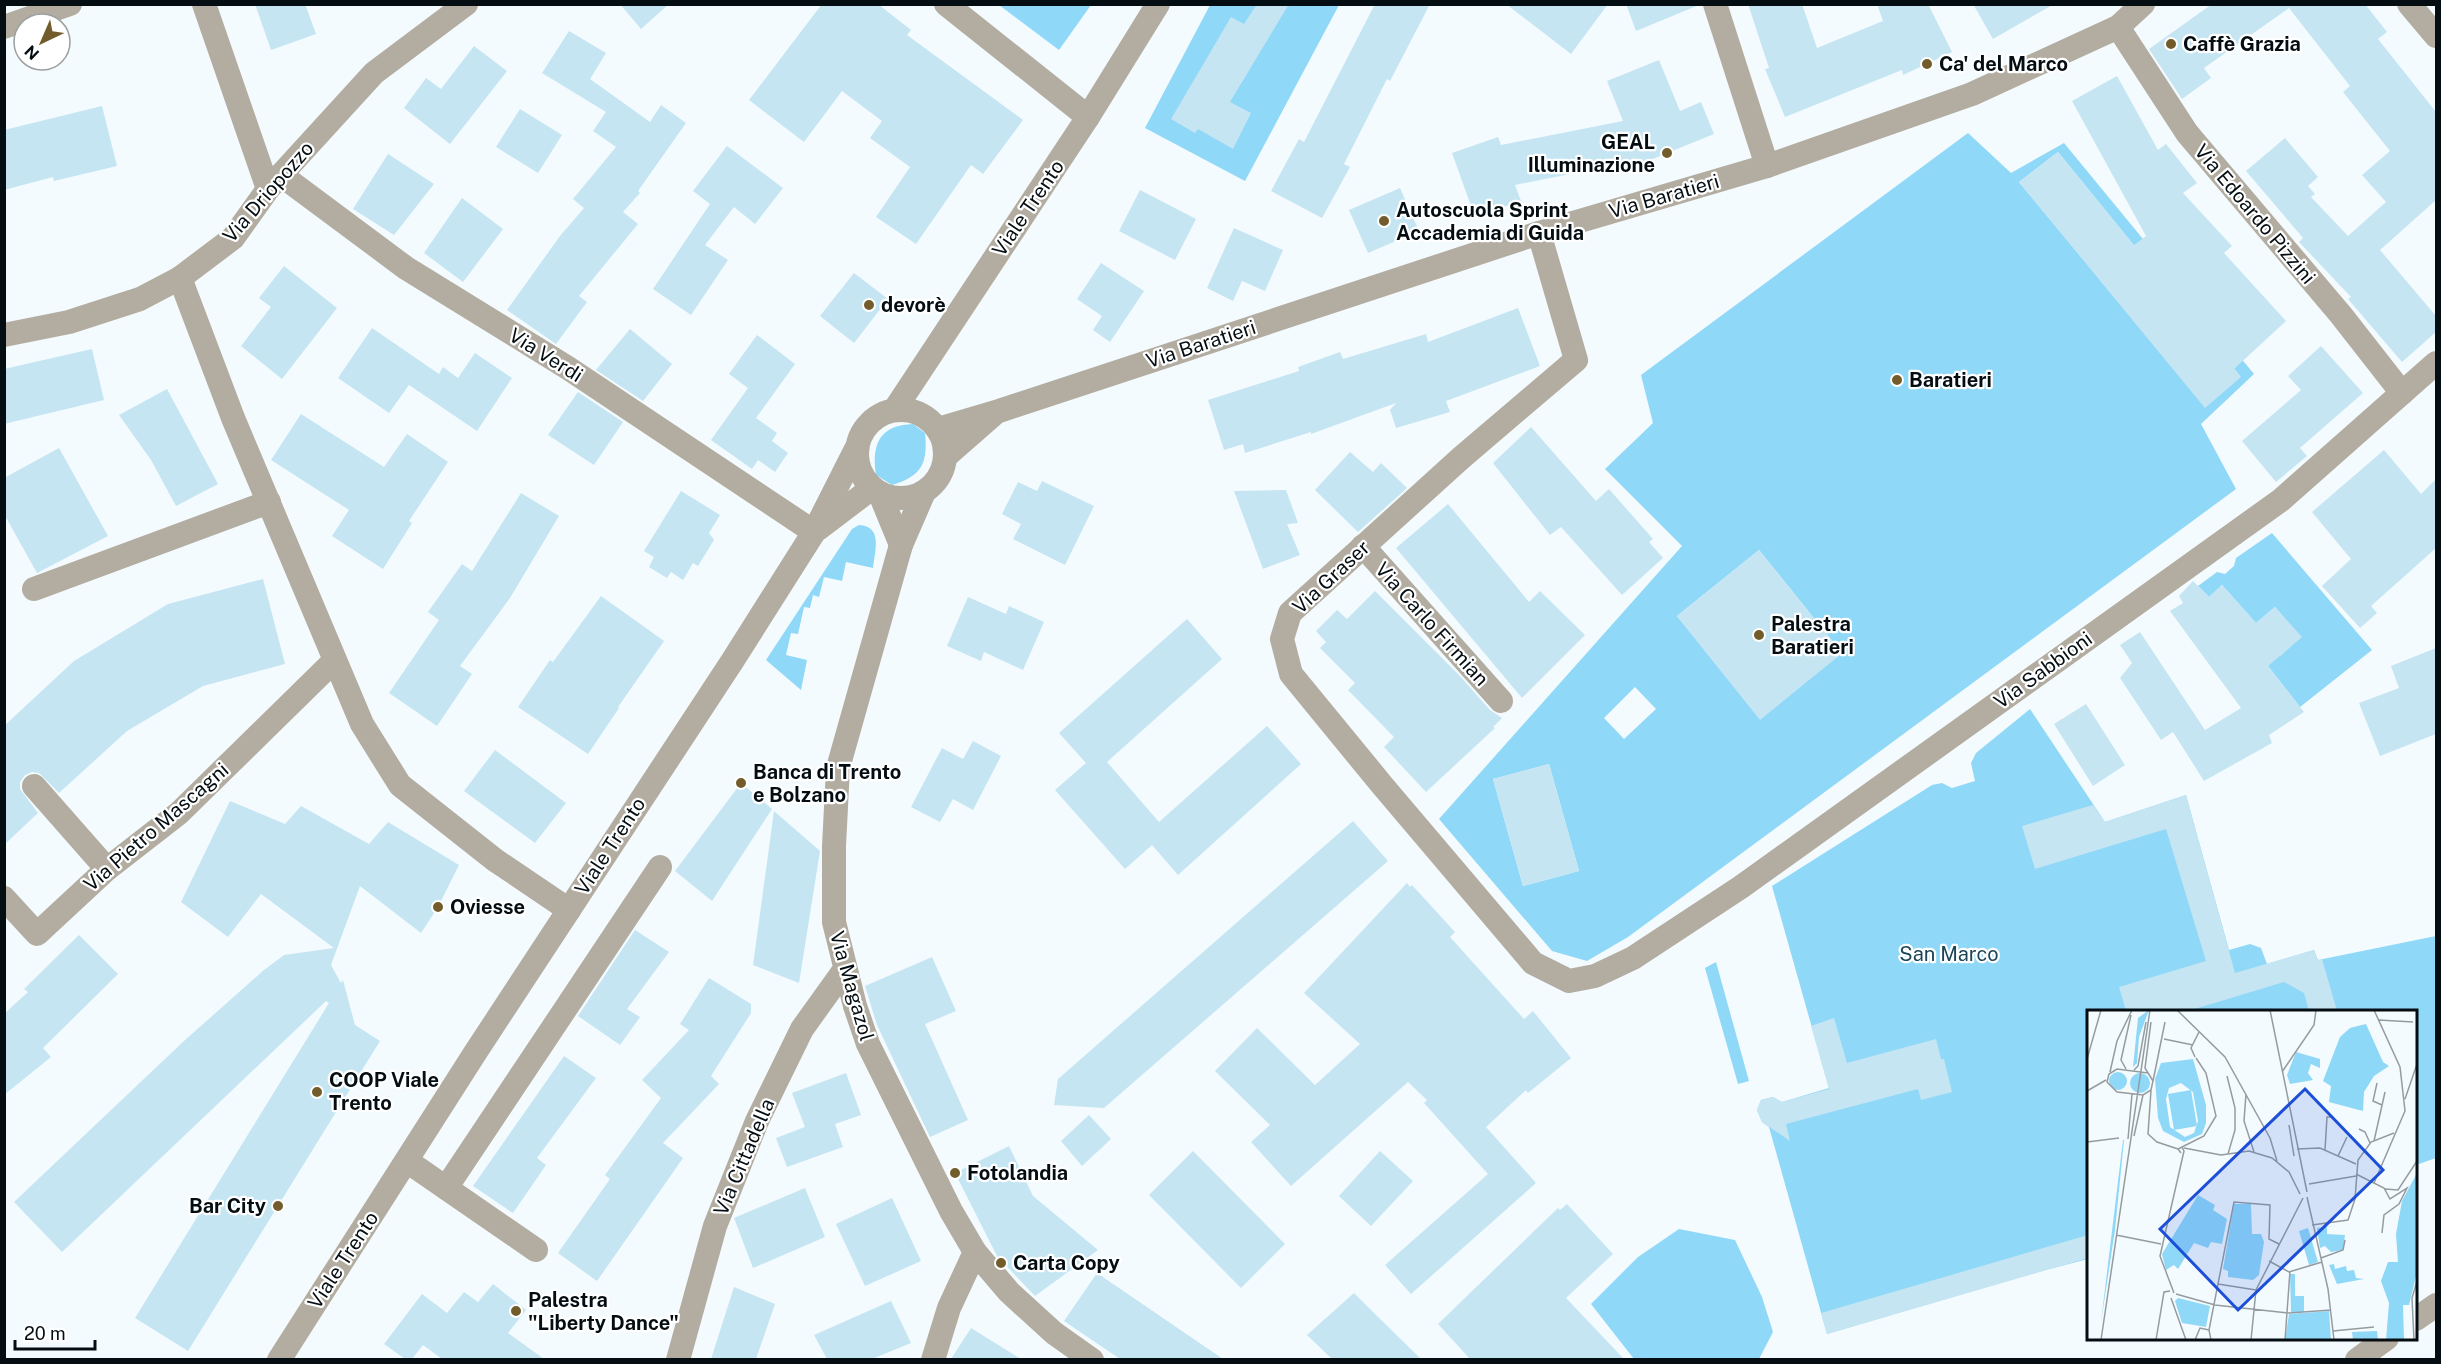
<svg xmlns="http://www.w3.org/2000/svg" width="2441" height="1364" font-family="'Public Sans',sans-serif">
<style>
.green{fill:#8fd8f8;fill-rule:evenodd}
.building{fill:#c5e5f3}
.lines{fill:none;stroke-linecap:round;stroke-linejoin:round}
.street{stroke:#b3ada1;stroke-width:24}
.poi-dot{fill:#725c2c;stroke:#fff;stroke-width:2}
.labels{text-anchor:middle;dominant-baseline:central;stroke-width:4.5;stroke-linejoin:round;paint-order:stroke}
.poi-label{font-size:20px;font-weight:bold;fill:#040e12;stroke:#fff;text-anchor:start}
.street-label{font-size:20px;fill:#040e12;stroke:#fff}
.park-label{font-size:20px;fill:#1b4657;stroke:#fff}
.inset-road{fill:none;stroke:#949ca0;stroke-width:1.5}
.view{fill:#1d4ed8;fill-opacity:0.15;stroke:#1d4ed8;stroke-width:3}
.inset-edge{fill:none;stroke:#040e12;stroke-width:3}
</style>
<rect width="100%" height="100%" fill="#f4fbfe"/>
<!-- green -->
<g class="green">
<path d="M999 5H1091L1059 50Z"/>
<path d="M1210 5H1339L1245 181 1145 128Z"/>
<path d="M1968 133 2011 173 2064 143 2254 374 2201 424 2236 489 1628 937 1587 961 1552 951 1439 819 1682 546 1605 469 1653 423 1641 375ZM2058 152 2240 376 2205 407 2019 182ZM1759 550 1842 653 1760 719 1677 616ZM1635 687 1656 709 1624 739 1604 718ZM1549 764 1579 871 1523 886 1493 779Z"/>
<path d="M913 424 925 433C928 463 922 476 892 485L876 475C871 444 880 425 913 424Z"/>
<path d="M859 525C883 526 875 551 873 568L846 562 842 581 824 577 819 597 813 595 810 608 804 607 798 634 791 633 786 655 807 660 801 690 766 660 852 529Z"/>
<path d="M2272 533 2372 650 2300 707 2268 666 2266 640 2280 656 2301 637 2275 607 2256 623 2222 585 2209 597 2198 586 2217 572 2225 574 2234 566 2236 558Z"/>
<path d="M2030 709 2105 822 2186 795 2229 950 2250 944 2261 948 2267 964 2314 950 2318 960 2436 936V1158L2416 1165V1012H2088V1259L2023 1276 1827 1334 1769 1127 1762 1122 1757 1110 1761 1100 1773 1097 1782 1102 1829 1088 1772 886 1932 785 1942 783 1952 788 1975 781 1971 763 1976 753Z"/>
<path d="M1716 962 1749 1081 1738 1084 1705 968Z"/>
<path d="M1679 1229 1735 1240 1762 1297 1773 1332 1759 1359H1634L1591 1304 1638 1257Z"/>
</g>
<!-- building -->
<g class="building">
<path d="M255 4H305L316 34 271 50Z"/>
<path d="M620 4H669L641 29Z"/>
<path d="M822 4H878L911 30 907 35 1023 120 983 174 971 165 916 244 876 217 910 167 870 138 882 121 842 91 804 142 749 100Z"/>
<path d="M1257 4H1289L1230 102 1251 113 1233 149 1198 129 1195 133 1171 119 1231 17 1244 24Z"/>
<path d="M1375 4H1430L1390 81 1387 79 1344 164 1350 167 1322 218 1271 191 1299 139 1304 142Z"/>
<path d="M1506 4H1608L1571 54Z"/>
<path d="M1626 4H1699V5L1636 31Z"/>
<path d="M1748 4H1802L1817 48 1883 21 1877 4H1928L1952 52 1903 75 1902 70 1785 117 1765 69 1769 68Z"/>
<path d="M1973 4H2054L1993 39Z"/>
<path d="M2212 4H2365L2387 32 2378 39 2436 112V200L2380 250 2436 316V332L2402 362 2348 299 2351 297 2299 242 2303 238 2246 171 2285 138 2318 177 2308 186 2315 194 2311 197 2348 236 2386 202 2362 175 2390 151 2343 92 2350 86 2289 8 2204 68 2211 78 2182 99 2149 49Z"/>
<path d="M569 31 606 53 590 79 650 122 661 105 686 123 638 191 640 193 623 212 638 224 579 296 587 302 556 344 507 310 560 236 584 208 573 199 616 147 593 131 606 112 542 73Z"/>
<path d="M474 46 507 71 450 144 404 108 426 78 441 89Z"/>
<path d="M1659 60 1680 111 1701 102 1714 134 1623 171 1620 164 1515 185 1521 201 1475 217 1452 153 1498 137 1501 145 1623 121 1607 81Z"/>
<path d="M2117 76 2158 150 2166 144 2197 183 2183 193 2232 246 2224 253 2286 321 2234 369 2241 377 2205 408 2019 182 2058 152 2134 245 2146 236 2072 101Z"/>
<path d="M102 106 117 166 54 181 53 177 4 190V130Z"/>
<path d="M520 109 562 135 538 173 496 147Z"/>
<path d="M727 146 783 188 755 224 734 207 705 245 728 260 691 315 653 289 710 204 693 191Z"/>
<path d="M388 154 434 184 394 235 353 209Z"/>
<path d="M1400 188 1419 231 1368 253 1349 210Z"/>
<path d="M1140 190 1196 219 1175 260 1119 231Z"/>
<path d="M462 198 503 229 463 282 424 253Z"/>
<path d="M1234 228 1283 250 1265 291 1242 281 1233 301 1207 288Z"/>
<path d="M1101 263 1144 291 1110 342 1093 330 1102 316 1077 299Z"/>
<path d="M284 266 337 308 282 379 241 346 271 307 259 298Z"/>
<path d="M854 273 888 299 854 343 820 316Z"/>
<path d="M1518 308 1540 366 1446 401 1450 412 1396 428 1390 410 1396 403 1311 434V432L1245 453 1243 444 1224 450 1208 400 1299 371 1298 367 1340 352 1343 359 1426 334 1428 342Z"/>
<path d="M372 328 439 374 443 367 458 378 475 353 512 378 477 431 409 385 389 413 338 378Z"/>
<path d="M630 329 672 364 643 401 596 370Z"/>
<path d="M757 335 795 364 756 418 777 433 772 441 788 453 775 472 758 460 752 469 711 440 748 388 729 374Z"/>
<path d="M2321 346 2363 393 2300 448 2307 456 2276 482 2242 441 2301 390 2288 376Z"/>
<path d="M92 349 104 400 4 424V369Z"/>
<path d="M167 389 218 484 176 506 151 460 119 415Z"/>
<path d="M578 392 623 422 594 465 548 435Z"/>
<path d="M301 414 384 467 407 434 448 462 409 521 412 523 383 569 332 536 349 510 271 460Z"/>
<path d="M1531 427 1596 501 1609 489 1653 539 1649 542 1663 558 1622 595 1561 527 1550 535 1493 463Z"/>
<path d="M59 448 108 536 37 573 4 514V478Z"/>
<path d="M2384 450 2421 494 2436 479V548L2371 606 2377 613 2360 628 2322 586 2351 559 2312 512Z"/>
<path d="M1350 452 1373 472 1381 463 1407 488 1358 532 1315 490Z"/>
<path d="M1042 481 1094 506 1065 565 1013 539 1021 524 1002 514 1018 482 1037 491Z"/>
<path d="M1279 490H1286L1298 523 1287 524 1300 555 1263 569 1234 491Z"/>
<path d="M681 491 720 515 709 533 714 540 698 566 693 563 683 580 671 572 667 578 649 567 654 557 644 551Z"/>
<path d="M521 493 559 516 510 598 460 666 472 674 437 726 389 693 439 620 428 612 462 564 472 571Z"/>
<path d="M1448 504 1529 602 1540 591 1585 635 1522 698 1396 548Z"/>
<path d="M1759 550 1842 653 1760 720 1677 616Z"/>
<path d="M263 579 285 664 203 686 127 731 59 793 39 773 32 772 25 775 20 782V789L38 813 4 845V726L74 661 168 604Z"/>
<path d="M2193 581 2209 597 2222 585 2256 623 2275 607 2302 637 2268 666 2304 712 2269 735 2272 743 2204 781 2173 732 2161 740 2120 678 2132 663 2120 645 2140 632 2205 730 2241 708 2170 611 2183 603 2179 596Z"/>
<path d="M1375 591 1459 675 1490 710 1502 718 1493 727 1495 728 1426 792 1384 747 1394 737 1348 690 1355 683 1320 648 1326 642 1316 631 1337 610 1347 619Z"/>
<path d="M601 596 664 641 618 707 619 708 588 754 518 707 550 660 553 662Z"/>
<path d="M968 597 1006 614 1009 606 1044 622 1023 670 984 652 981 661 947 646Z"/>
<path d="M1187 619 1222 659 1107 762 1159 822 1267 726 1301 764 1178 875 1152 845 1125 869 1055 790 1086 763 1059 733Z"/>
<path d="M2436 648V734L2380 756 2359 703 2399 688 2391 666Z"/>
<path d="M2086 704 2125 765 2093 786 2054 724Z"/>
<path d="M973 741 1001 756 973 810 953 799 940 822 911 807 942 748 963 759Z"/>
<path d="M495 750 566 803 535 843 464 791Z"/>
<path d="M1549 764 1579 871 1523 886 1493 779Z"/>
<path d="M741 783 772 809 712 901 675 871Z"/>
<path d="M2186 795 2235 973 2314 950 2318 960 2322 959 2337 1011H2309L2304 993 2284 982 2188 1011H2126L2119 987 2206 961 2166 829 2035 869 2022 826 2093 805 2105 822Z"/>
<path d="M230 801 285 824 301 806 369 844 388 822 459 865 438 907 421 933 360 886 331 965 341 983 343 980 355 1025 380 1041 188 1351 135 1318 329 1003 326 1001 62 1252 14 1202 185 1040 264 970 284 955 334 948 261 894 228 937 181 902Z"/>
<path d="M774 811 820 851 799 983 753 965Z"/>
<path d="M1353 821 1388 861 1104 1108 1054 1105 1058 1079Z"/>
<path d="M1407 883 1410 887 1412 885 1455 932 1450 937 1524 1019 1533 1011 1571 1058 1528 1093 1526 1090 1486 1127 1536 1183 1411 1294 1385 1265 1488 1174 1424 1103 1427 1100 1408 1082 1291 1186 1251 1142 1270 1125 1215 1071 1257 1028 1315 1085 1360 1044 1304 993Z"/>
<path d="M635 930 669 952 627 1009 640 1017 620 1045 578 1016Z"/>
<path d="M79 935 118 974 43 1048 51 1057 4 1095V1014L28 992 24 989Z"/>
<path d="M932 957 956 1011 925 1024 968 1120 930 1137 877 1025 865 986Z"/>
<path d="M709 978 751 1004V1013L711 1076 719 1084 663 1143 683 1158 597 1281 558 1253 610 1179 605 1175 661 1098 642 1080 689 1030 680 1024Z"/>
<path d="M1834 1018 1847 1063 1936 1039 1941 1059H1944L1952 1092 1921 1100 1918 1089 1786 1124 1790 1141 1762 1122 1757 1110 1761 1100 1773 1097 1782 1102 1829 1089 1811 1026Z"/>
<path d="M564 1056 596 1078 537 1158 546 1165 513 1213 473 1186Z"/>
<path d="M846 1073 861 1115 835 1124 843 1147 787 1167 776 1138 805 1127 792 1093Z"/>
<path d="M1089 1115 1111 1139 1082 1166 1061 1141Z"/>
<path d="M1009 1146 1033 1196 1098 1250 1035 1296 997 1256 955 1173Z"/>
<path d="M1193 1151 1285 1244 1241 1288 1149 1195Z"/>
<path d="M1380 1151 1413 1181 1371 1226 1339 1196Z"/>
<path d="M805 1188 825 1237 753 1268 734 1218Z"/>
<path d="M892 1198 921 1261 865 1286 836 1224Z"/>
<path d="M1567 1204 1613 1254 1566 1298 1624 1359H1470L1438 1324 1558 1208 1560 1210Z"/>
<path d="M2088 1235V1258L1827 1334 1821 1313Z"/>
<path d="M1097 1273 1223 1359H1120L1064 1321Z"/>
<path d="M493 1284 526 1310 508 1333 544 1359H442L423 1345 412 1359H405L384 1344 422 1294 447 1313 464 1292 478 1302Z"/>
<path d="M734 1287 775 1304 756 1359H711Z"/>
<path d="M1354 1293 1374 1313 1421 1359H1332L1307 1335Z"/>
<path d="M891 1301 911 1343 872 1359H827L814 1335Z"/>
<path d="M971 1328 1021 1359H951Z"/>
</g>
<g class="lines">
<!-- street -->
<g class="street">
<path d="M204 4 268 189"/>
<path d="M946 4 1088 117"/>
<path d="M1715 4 1767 166"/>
<path d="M2409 4 2436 36"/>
<path d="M4 27 70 4"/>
<path d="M2118 27 2187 133 2341 315 2402 393"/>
<path d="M281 175 406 268 568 368 814 532"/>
<path d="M1539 233 1576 360 1461 458 1290 613 1282 639 1291 674 1382 785 1533 963 1569 981 1595 976 1633 958 1741 887 2281 500 2436 363"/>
<path d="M180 278 233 418 362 724 400 785 495 860 569 910"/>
<path d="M4 335 69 322 140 299 180 278 233 238 268 189 374 73 466 4"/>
<path d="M895 409 1088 117 1158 4"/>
<circle cx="901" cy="454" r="44"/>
<path d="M938 429 999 411 1539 233 1767 166 1972 94 2118 27 2143 4"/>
<path d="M945 457 993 415"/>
<path d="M924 492 901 545 838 768 834 846V922L855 1006 868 1044 951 1211 975 1252 1009 1292 1054 1333 1092 1360"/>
<path d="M880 494 901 545"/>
<path d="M818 529 872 488"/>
<path d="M1363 546 1501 701"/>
<path d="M34 589 269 502"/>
<path d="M34 786 107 869"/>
<path d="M4 898 37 934 107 869 179 813 334 661"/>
<path d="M407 1161 536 1250"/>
<path d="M446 1188 660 867"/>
<path d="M2416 1319 2436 1305"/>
<path d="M279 1360 475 1053 733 660 814 532 856 449"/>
<path d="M678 1360 715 1226 757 1121 802 1029 845 969"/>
<path d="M933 1360 949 1308 975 1252"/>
<path d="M2357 1360 2387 1338"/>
</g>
</g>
<!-- markers -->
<g class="poi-dot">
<circle cx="2171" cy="44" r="6"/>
<circle cx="1927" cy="64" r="6"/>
<circle cx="1667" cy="153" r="6"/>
<circle cx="1384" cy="221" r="6"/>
<circle cx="869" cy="305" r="6"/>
<circle cx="1897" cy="380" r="6"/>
<circle cx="1759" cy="635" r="6"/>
<circle cx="741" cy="783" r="6"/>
<circle cx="438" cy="907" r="6"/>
<circle cx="317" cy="1092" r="6"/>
<circle cx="955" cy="1173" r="6"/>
<circle cx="278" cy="1206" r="6"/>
<circle cx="1001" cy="1263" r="6"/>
<circle cx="516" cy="1311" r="6"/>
</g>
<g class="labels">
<!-- poi labels -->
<g class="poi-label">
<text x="2183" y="44">Caffè Grazia</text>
<text x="1939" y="64">Ca' del Marco</text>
<text x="1655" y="142" text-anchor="end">GEAL<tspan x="1655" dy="23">Illuminazione</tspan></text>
<text x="1396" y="210">Autoscuola Sprint<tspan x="1396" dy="23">Accademia di Guida</tspan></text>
<text x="881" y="305">devorè</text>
<text x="1909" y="380">Baratieri</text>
<text x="1771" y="624">Palestra<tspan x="1771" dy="23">Baratieri</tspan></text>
<text x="753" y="772">Banca di Trento<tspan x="753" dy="23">e Bolzano</tspan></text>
<text x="450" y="907">Oviesse</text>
<text x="329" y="1080">COOP Viale<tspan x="329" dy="23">Trento</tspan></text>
<text x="967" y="1173">Fotolandia</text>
<text x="266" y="1206" text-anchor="end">Bar City</text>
<text x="1013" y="1263">Carta Copy</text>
<text x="528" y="1300">Palestra<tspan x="528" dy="23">"Liberty Dance"</tspan></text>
</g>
<!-- street labels -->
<g class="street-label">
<text transform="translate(268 192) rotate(-49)">Via Driopozzo</text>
<text transform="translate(1664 196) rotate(-16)">Via Baratieri</text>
<text transform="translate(1028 208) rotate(-56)">Viale Trento</text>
<text transform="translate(2255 214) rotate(50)">Via Edoardo Pizzini</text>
<text transform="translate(1201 344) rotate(-18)">Via Baratieri</text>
<text transform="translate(546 355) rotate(32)">Via Verdi</text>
<text transform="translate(1331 577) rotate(-43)">Via Graser</text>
<text transform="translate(1432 624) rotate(48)">Via Carlo Firmian</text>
<text transform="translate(2043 670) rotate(-36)">Via Sabbioni</text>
<text transform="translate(156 827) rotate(-41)">Via Pietro Mascagni</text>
<text transform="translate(610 846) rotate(-57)">Viale Trento</text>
<text transform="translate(852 986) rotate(74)">Via Magazol</text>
<text transform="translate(744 1157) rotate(-67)">Via Cittadella</text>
<text transform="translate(343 1260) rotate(-57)">Viale Trento</text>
</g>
<!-- park labels -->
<g class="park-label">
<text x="1949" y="954">San Marco</text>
</g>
</g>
<!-- overview -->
<g transform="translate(2087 1010)">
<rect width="330" height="330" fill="#f4fbfe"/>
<path d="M209 42 233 49V58L224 54 221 63 226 70 203 74 200 65ZM106 49 119 95V113L115 124 97 132 76 121 71 108 68 69 74 53ZM94 73 106 82 111 111 107 123 98 127 83 117 79 89 82 78ZM22 71a9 9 0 1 1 18 0a9 9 0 1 1-18 0ZM43 73a10 10 0 1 1 20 0a10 10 0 1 1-20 0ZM104 80 110 116 87 120 81 84ZM111 185 128 195 126 200 140 209 135 234 124 232 121 238 107 233 91 259 87 255 79 260 75 244ZM147 194H164L165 224H174L177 232 172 265 166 270 141 267V261L136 259ZM253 215 240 217V224L258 225 256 240 244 242 238 236 233 238 230 218ZM221 218 231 252 222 255 212 221ZM247 254 248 259 259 256 260 261 267 260 269 268 277 269 250 274 242 255ZM203 264H208V286H217V302H204ZM91 288 123 296 119 317 95 313 88 291ZM242 301 244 330H198L202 304ZM290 321 291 330H266L265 322Z" fill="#8fd8f8" fill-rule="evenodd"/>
<path d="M62 0 52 27 50 53 46 57 51 8ZM279 14 296 52 302 56 287 66 277 82 276 101 242 92 244 76 236 71 253 27 263 18ZM37 130 28 220 14 312 36 130ZM330 163V262L322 295H316L317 330H299L302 293 294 271 301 252H311L309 224 315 191Z" fill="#8dd7f7"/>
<path class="inset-road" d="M90 0 138 47 183 128 190 151M183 0 220 182M292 10 326 12M77 29 106 35M108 47 104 38 112 22M0 49 14 0M39 59 34 50 44 5M47 60 51 56 59 12M23 62 30 31 45 0M195 62 227 15 229 0M61 63 30 59 22 64 20 72 30 82 56 85 64 80 66 71 58 58 64 12M140 66 148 98V120L141 144M66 71 78 12M290 73 286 91 295 95M64 80 61 124 70 132 91 139M0 81 19 70M159 84 157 111 167 142M318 89 330 54M202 115 207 146M272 119 278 122 283 133M47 126 56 85M41 129 45 84M287 131 298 82M0 132 32 128M95 137 117 126 129 106 119 63 109 48M97 138 134 145 162 141 185 148 202 162 213 184M210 139 233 138 269 154M238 140 240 107H245M251 146 260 127M269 164 297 178 303 189 320 178 312 194 297 205 295 223M287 173 318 101 313 57 287 0M222 174 269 166M298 179 311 180 330 151M220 187 241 279 247 330M225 215 261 210 268 189 271 150 284 132 307 123M29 225 74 234M234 248 256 240 258 230M182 251 202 262 235 252M131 274 169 280M87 283 73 246 97 141 95 137 91 139 94 143M89 284 128 295 202 303 244 300M84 288 99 330M246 321 287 317M14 330 63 0M69 330 77 282 83 281M108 330 113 318 122 320M124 330 122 320 147 192 183 195 182 229 192 234M164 330 169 280 216 188M198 330 203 261M327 330 325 288 330 271"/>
<path class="view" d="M218 79 296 160 151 300 73 219Z"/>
<rect width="330" height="330" class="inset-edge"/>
</g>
<!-- border -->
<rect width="2441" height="1364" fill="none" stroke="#040e12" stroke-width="12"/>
<!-- north arrow -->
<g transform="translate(42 42) rotate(224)"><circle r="28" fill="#ffffff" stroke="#9b9fa0" stroke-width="1.5"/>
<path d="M0-4.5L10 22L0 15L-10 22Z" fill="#725c2c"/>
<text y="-9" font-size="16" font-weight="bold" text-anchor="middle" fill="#040e12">N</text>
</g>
<!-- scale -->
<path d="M15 1340v9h80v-9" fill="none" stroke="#040e12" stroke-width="3"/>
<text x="24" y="1340" font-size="18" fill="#040e12" stroke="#ffffff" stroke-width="4.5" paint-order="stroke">20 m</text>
</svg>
